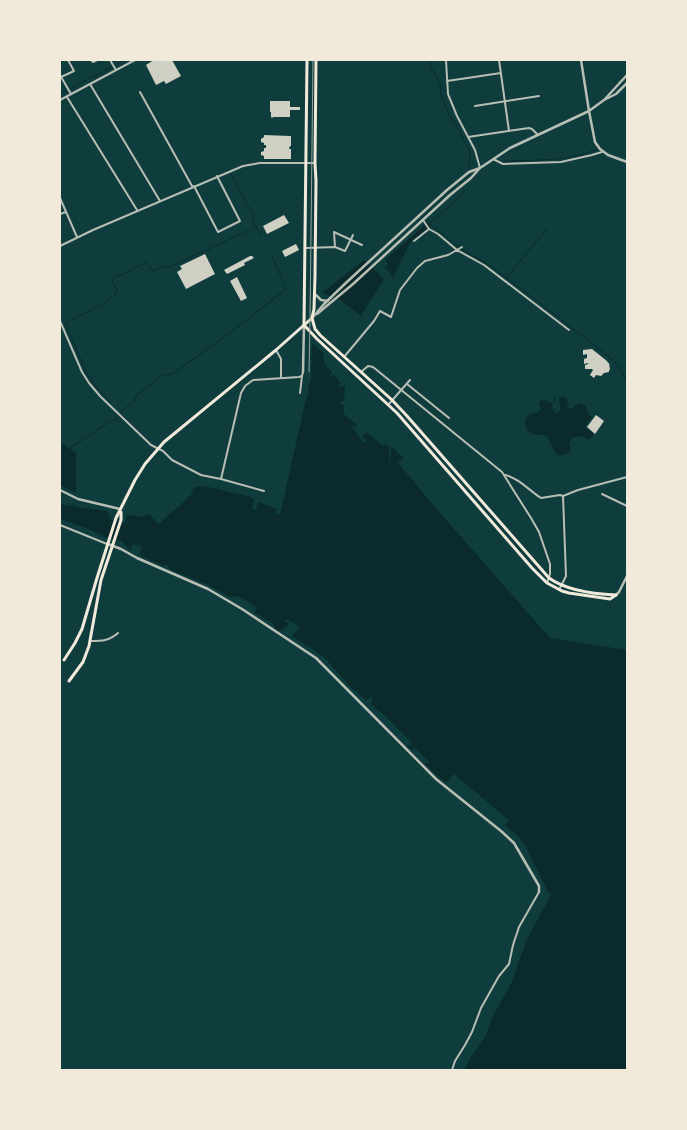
<svg xmlns="http://www.w3.org/2000/svg" width="687" height="1130" font-family="Arial,sans-serif">
<style>
.water{fill:#0a2a2b}
.lines{fill:none;stroke-linecap:round;stroke-linejoin:round}
.stream{stroke:#0a2a2b;stroke-width:1}
.building{fill:#cfcfc3}
.minor{stroke:#b8beb3;stroke-width:2}
.tertiary{stroke:#b8beb3;stroke-width:2.5}
.secondary{stroke:#f1e9da;stroke-width:3}
.primary{stroke:#f1e9da;stroke-width:3}
.tram{stroke:#97a49c;stroke-width:1}
</style>
<rect width="100%" height="100%" fill="#0f3d3e"/>
<!-- water -->
<g class="water">
<path d="M428 222 431 226 411 241 393 278H392C392 274 387 270 385 267L388 264 385 260Z"/>
<path d="M364 260 384 279 361 316 339 299 322 293Z"/>
<path d="M312 344 316 346 323 353 324 363 332 373 329 376 331 377 333 374 341 383 339 385 341 388 343 385 345 387 344 401H342L341 404 344 405V414L357 425 355 428 353 425 351 426 364 443 367 441 365 438 363 439 362 437 366 432 382 445 383 448 384 444 389 446V463L390 462 391 447 396 449V451L404 458 398 463 440 513 550 638 627 650V1070H464L471 1057 485 1037 494 1014 511 984 527 939 551 895V894L548 892 525 845 516 834 505 826 509 820 455 775 454 774 446 783 434 773 435 771 433 772 425 764 426 763 428 764 429 762 415 748 412 750 407 746 408 745 410 746 412 744 409 740 386 717 370 703 373 699 371 697 367 701 355 690 354 691 324 657 293 637 292 636 300 627 299 626 287 619 285 621 289 624C286 628 283 630 278 631L275 629 274 624 255 613 256 607 239 596 230 597 206 584 169 569V567L164 564 163 566 139 555 142 547 133 544 130 551 122 541 105 537 89 529 60 519V503L65 506 73 505 82 508 107 511 111 519 124 524 127 515 143 517 145 515 147 516 148 514 159 524 180 505H181V504L184 502V501L189 496 190 497V496L193 492 192 490 195 487 204 486 251 497 254 499 252 509H256L258 502 277 509 276 514 280 515 306 399H305L307 398 309 388 308 387 311 380Z"/>
<path d="M555 396 556 400 551 404H552L553 411H555V413L558 412 561 409 560 407 559 400 562 396H564V398H566L568 400 567 405 569 409 573 408 577 404 581 403 586 406 588 413 592 417 585 427 594 434 589 440 582 436 574 437 569 443 571 451C554 464 553 445 547 436 542 434 536 436 531 433 524 430 523 419 529 415 531 414 536 413 537 413L541 409 539 405 540 400 541 401 546 400 549 403 554 401Z"/>
<path d="M60 442 76 453V493L60 485V476L63 471 60 469Z"/>
</g>
<g class="lines">
<!-- stream -->
<g class="stream">
<path d="M430 60V66L440 83 441 95 450 118 454 121 469 150 470 158 468 168"/>
<path d="M115 65 125 60"/>
<path d="M71 88 112 67"/>
<path d="M60 93 65 91"/>
<path d="M505 161C536 160 567 161 596 150"/>
<path d="M231 174 254 217 252 218 260 235"/>
<path d="M430 223 459 198 464 191"/>
<path d="M430 224 461 249 486 263 515 284 612 359 618 366 627 381"/>
<path d="M272 257 284 283"/>
<path d="M506 278 547 229"/>
<path d="M111 403 96 387 87 374 65 323 106 302 115 295 117 290 112 281 115 277 125 273 146 262 147 263 153 271 163 266 166 268C196 255 226 241 256 227"/>
<path d="M69 449 111 421 117 419 122 411 133 402 137 395 163 375 172 374 223 338 285 290 286 287"/>
</g>
</g>
<!-- building -->
<g class="building">
<path d="M154 60H172L181 76 166 84 164 81 156 85 146 65Z"/>
<path d="M270 101H290V107H300V110H290V117H273L272 118 271 117V112H270Z"/>
<path d="M264 135 291 136V146H290L289 149H291V159H264V156L261 155V152L264 151V148H266V145H264V143L261 142V139L264 137Z"/>
<path d="M284 215 289 223 267 234 263 226Z"/>
<path d="M296 244 299 250 285 257 282 251Z"/>
<path d="M205 254 215 274 186 289 177 272 182 269 180 266Z"/>
<path d="M250 256H252L254 258 244 263 245 265 227 274 224 270Z"/>
<path d="M237 277 247 298 241 301 230 281Z"/>
<path d="M592 349 607 361 608 363H609L610 370H609V372L604 373 601 376 596 375 594 378 590 375 593 370 592 369H585V365L588 364V363L584 364V359L587 358V354L583 355V350Z"/>
<path d="M596 415 604 421 595 434 587 427Z"/>
</g>
<g class="lines">
<!-- minor -->
<g class="minor">
<path d="M91 60 93 62 97 60"/>
<path d="M110 60 116 70"/>
<path d="M446 60 448 94 457 116 475 150 480 168"/>
<path d="M499 60 509 131"/>
<path d="M60 75 71 94"/>
<path d="M61 77 74 71 68 60"/>
<path d="M447 81 501 73"/>
<path d="M90 84 160 201"/>
<path d="M140 92 192 186"/>
<path d="M67 97 137 210"/>
<path d="M60 100 135 60"/>
<path d="M475 106 539 96"/>
<path d="M468 137 529 128 532 129 538 135"/>
<path d="M493 159 503 164 561 162 592 155 602 152"/>
<path d="M194 186 218 232 240 221 217 176"/>
<path d="M60 198 77 237"/>
<path d="M60 214 66 212"/>
<path d="M423 220 429 229"/>
<path d="M414 241 429 229 438 234 457 250 462 247"/>
<path d="M60 246 93 230 243 166 260 163H315"/>
<path d="M335 247 334 232 362 245"/>
<path d="M306 248 335 247 345 251 353 235"/>
<path d="M60 321 82 372 89 383 100 396 151 445 163 451 172 460 201 475 221 479 241 393 245 386 253 380 299 377 302 376 303 372"/>
<path d="M276 350 281 359V378"/>
<path d="M344 357 374 321 380 311 391 317 400 290 417 268 425 261 448 255 457 250 484 265 569 330"/>
<path d="M361 372 368 366 373 367 502 472 531 518 539 532 550 564V574L547 583"/>
<path d="M407 384 449 418"/>
<path d="M300 393 302 376"/>
<path d="M388 405 410 380"/>
<path d="M505 475C517 477 530 491 541 498L560 495 563 496"/>
<path d="M221 479 264 491"/>
<path d="M602 494 627 506"/>
<path d="M60 525 107 544"/>
<path d="M559 590 566 576 563 496 578 490 627 477"/>
<path d="M90 641C102 641 109 641 118 633"/>
<path d="M452 1070 455 1061 465 1045 472 1032 481 1008 499 976 509 964 513 945 519 927 539 892"/>
</g>
<!-- tertiary -->
<g class="tertiary">
<path d="M581 60 589 111 595 142 600 149 608 155 627 162"/>
<path d="M605 99 627 75"/>
<path d="M315 294 321 300 328 301"/>
<path d="M317 314 353 284 450 195 471 178 479 169"/>
<path d="M313 317 324 304 349 280 447 190 469 172 480 168 510 148 589 111 604 100 616 94 627 83"/>
<path d="M303 372 304 325"/>
<path d="M60 490 78 499 120 509"/>
<path d="M108 544 121 549 137 558 208 589 242 609 316 658 436 779 501 831 514 843 539 886V892"/>
<path d="M616 595 619 592 627 576"/>
</g>
<!-- secondary -->
<g class="secondary">
<path d="M312 318 315 329 320 335 392 400 407 416 549 578C567 591 594 594 616 595"/>
<path d="M304 325 317 339 397 413 532 568 547 583 562 591 569 593 610 599 616 595"/>
</g>
<!-- primary -->
<g class="primary">
<path d="M304 325 307 60"/>
<path d="M64 660 75 643 82 629 97 578 116 518 135 480 145 464 164 442 276 350 312 318 314 309 315 276 316 181 315 163 316 60"/>
<path d="M69 681 83 662 89 646 101 580 121 520V512"/>
</g>
<!-- tram -->
<path class="tram" d="M309 372 310 319 313 60"/>
</g>
<!-- border -->
<rect width="687" height="1130" fill="none" stroke="#f1e9da" stroke-width="122"/>
</svg>
